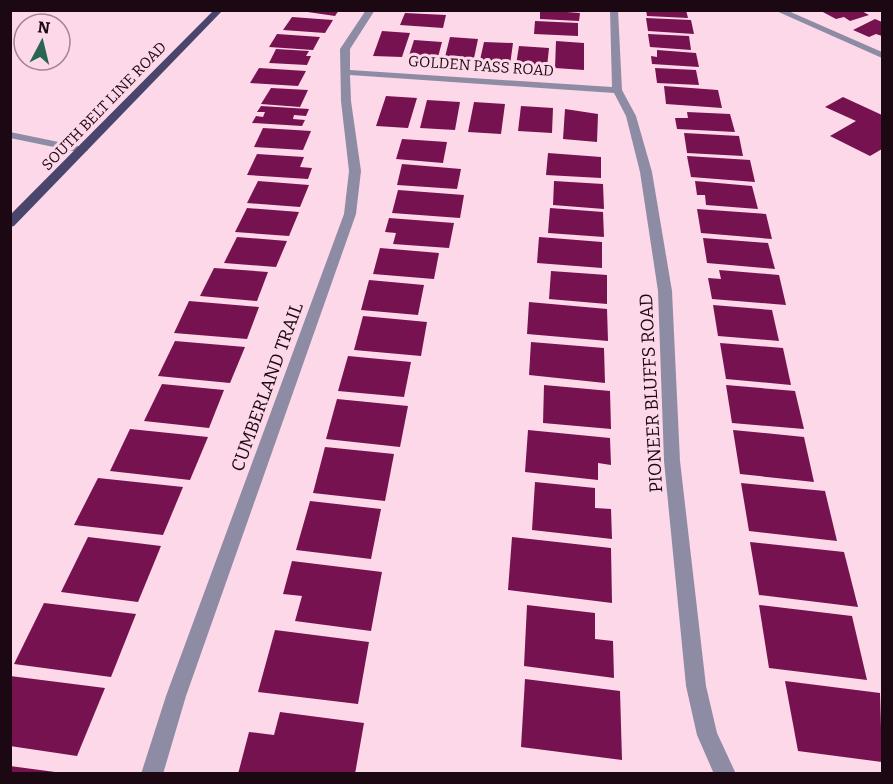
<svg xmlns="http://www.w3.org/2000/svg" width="893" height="784" font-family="Bitter,serif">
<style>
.building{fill:#771251}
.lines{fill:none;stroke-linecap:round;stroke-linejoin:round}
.minor{fill:#8e8ca4;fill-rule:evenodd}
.major{fill:#49456d;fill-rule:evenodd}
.labels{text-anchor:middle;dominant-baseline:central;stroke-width:6;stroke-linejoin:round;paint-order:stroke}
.far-street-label{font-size:15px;fill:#1c0813;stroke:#fdd8e9}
.street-label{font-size:18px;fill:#1c0813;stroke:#fdd8e9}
</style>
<rect width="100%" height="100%" fill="#fdd8e9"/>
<!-- building -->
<g class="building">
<path d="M294 10H339L335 16Z"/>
<path d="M540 10 580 13 579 21 540 19Z"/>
<path d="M646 10H686L688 18 647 16Z"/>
<path d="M860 10 869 15 850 21 844 17 836 19 821 11Z"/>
<path d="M405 13 446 15 443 28 400 25Z"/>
<path d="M292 17 333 20 325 33 283 30Z"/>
<path d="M646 18 691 20 694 34 648 31Z"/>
<path d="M875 19 882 22V36L876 34 869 37 853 30Z"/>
<path d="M535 21 578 23V36L534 34Z"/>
<path d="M382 31 410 33 402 57 373 56Z"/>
<path d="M277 34 320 37 313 50 269 47Z"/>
<path d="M648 34 689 36 691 50 650 47Z"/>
<path d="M450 37 478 39 473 63 444 61Z"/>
<path d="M414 40 442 42 437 61 408 59Z"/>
<path d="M556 41 584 43V70L555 68Z"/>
<path d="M484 42 513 43 510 65 489 64 490 61 480 60Z"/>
<path d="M519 46 549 48 547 67 516 65Z"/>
<path d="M276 49 309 51 306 56H311L307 65 269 63Z"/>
<path d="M657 50 696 53 699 67 652 64 651 56 657 57Z"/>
<path d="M259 68 306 71 298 86 250 83Z"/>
<path d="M655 68 696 70 699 85 657 83Z"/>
<path d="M664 86 718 90 722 108 666 104Z"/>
<path d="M271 88 308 90 300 107 261 104Z"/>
<path d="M386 96 417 98 408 128 376 126Z"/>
<path d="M843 97 882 115V149L870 156 830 136 856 121 825 107Z"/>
<path d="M427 100 460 102 455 130 420 128Z"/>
<path d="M474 102 505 104 501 134 468 132Z"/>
<path d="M261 106 309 109 306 116 294 115 293 119 305 120 302 126 252 123 256 116 263 117 265 112H257Z"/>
<path d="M521 106 553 108 552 133 518 131Z"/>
<path d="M565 109 598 114 597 142 563 139Z"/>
<path d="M687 112 730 114 735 132 677 129 675 118H688Z"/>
<path d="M263 128 311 131 303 150 254 147Z"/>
<path d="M684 133 739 136 743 156 687 153Z"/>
<path d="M402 139 447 142 443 163 396 159Z"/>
<path d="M548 153 601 157V178L546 175Z"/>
<path d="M257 154 304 157 300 167 312 168 308 179 247 175Z"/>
<path d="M687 156 750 160 755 182 691 177Z"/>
<path d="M402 164 461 169 457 189 397 185Z"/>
<path d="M258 181 309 185 300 207 247 203Z"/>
<path d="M554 181 603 184 604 209 553 205Z"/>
<path d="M695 181 752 186 758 209 706 205 705 195H697Z"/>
<path d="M398 190 464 195 460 218 392 213Z"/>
<path d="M247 208 299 212 289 236 235 232Z"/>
<path d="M550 208 603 212 604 237 548 233Z"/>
<path d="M697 209 766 214 772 239 701 233Z"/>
<path d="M389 218 454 223 449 248 393 244 396 233 385 232Z"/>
<path d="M237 237 287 241 276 267 224 263Z"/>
<path d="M539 237 602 242V268L537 263Z"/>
<path d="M703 238 768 243 775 269 707 263Z"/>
<path d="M380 248 439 253 434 279 373 274Z"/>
<path d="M214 268 268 272 257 301 200 296Z"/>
<path d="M719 270 779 275 786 305 712 299 708 278 721 279Z"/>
<path d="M551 271 607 275V304L549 299Z"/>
<path d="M369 280 424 285 418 315 361 310Z"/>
<path d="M189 301 259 307 247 339 174 333Z"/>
<path d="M529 302 607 309 608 341 527 334Z"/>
<path d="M713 305 772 310 779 341 718 336Z"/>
<path d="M363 316 427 322 421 356 354 350Z"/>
<path d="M175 341 245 347 230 383 158 376Z"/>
<path d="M531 342 604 348 605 383 529 375Z"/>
<path d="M720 343 783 348 791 385 726 379Z"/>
<path d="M348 356 411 362 404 397 338 391Z"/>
<path d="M162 384 224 390 209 428 144 421Z"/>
<path d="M544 385 610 391 611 429 543 423Z"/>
<path d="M726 385 795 391 804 429 732 423Z"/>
<path d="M337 399 408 406 400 447 326 439Z"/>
<path d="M130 429 208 437 190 480 110 471Z"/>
<path d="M528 430 610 438 611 465 598 463V480L525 472Z"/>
<path d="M733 430 804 437 814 482 740 474Z"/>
<path d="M325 447 394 454 385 501 313 493Z"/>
<path d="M98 478 183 487 163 535 74 525Z"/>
<path d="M535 482 595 488V508L611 509 612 539 532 530Z"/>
<path d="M741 483 825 491 837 541 749 531Z"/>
<path d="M310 501 381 509 371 559 296 550Z"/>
<path d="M88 537 161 546 138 602 61 592Z"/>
<path d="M512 537 611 548 612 603 508 590Z"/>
<path d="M750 542 844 552 858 607 759 595Z"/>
<path d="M292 561 382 572 371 631 295 621 302 596 283 594Z"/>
<path d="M44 603 136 614 111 677 14 664Z"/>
<path d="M527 605 595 613V639L613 641 614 678 524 666Z"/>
<path d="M759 605 852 616 867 680 769 668Z"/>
<path d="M275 630 369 642 358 704 258 692Z"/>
<path d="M10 676 105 688 77 756 10 746Z"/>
<path d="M525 679 620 691 622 760 521 747Z"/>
<path d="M785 681 880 693 882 762 798 751Z"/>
<path d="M280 712 364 723 355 774H238L249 732 274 735Z"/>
<path d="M10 766 55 772V774H10Z"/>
</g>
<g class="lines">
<!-- minor -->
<g class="minor">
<path d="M366 10H375L350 49V70L612 87 610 10H618L622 90 636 116 652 172 672 291 680 461 706 686 717 733 736 774H714L697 735 686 686 664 461 658 291 640 172 626 116 614 93 350 75 351 101 361 171 356 214 186 696 163 774H141L166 696 344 214 349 171 341 101 340 49Z"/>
<path d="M774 10H786L882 52V58Z"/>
<path d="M10 132 83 147 88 150 83 153 10 138Z"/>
</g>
<!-- major -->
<path class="major" d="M214 10H223L14 226 10 227V215Z"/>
</g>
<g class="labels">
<!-- far-street labels -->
<g class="far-street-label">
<text transform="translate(481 66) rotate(4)">GOLDEN PASS ROAD</text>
<text transform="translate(104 106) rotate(-46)">SOUTH BELT LINE ROAD</text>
</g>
<!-- street labels -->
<g class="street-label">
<text transform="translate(267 387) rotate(-70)">CUMBERLAND TRAIL</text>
<text transform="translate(651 393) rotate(-93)">PIONEER BLUFFS ROAD</text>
</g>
</g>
<!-- border -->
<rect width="893" height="784" fill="none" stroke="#1c0813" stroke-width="24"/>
<!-- north arrow -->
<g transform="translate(42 42) rotate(7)"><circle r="28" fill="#fdd8e9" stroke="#a38593" stroke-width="1.5"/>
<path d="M0-4.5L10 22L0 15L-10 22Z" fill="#286651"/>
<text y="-9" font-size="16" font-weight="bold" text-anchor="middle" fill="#1c0813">N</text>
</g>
</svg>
